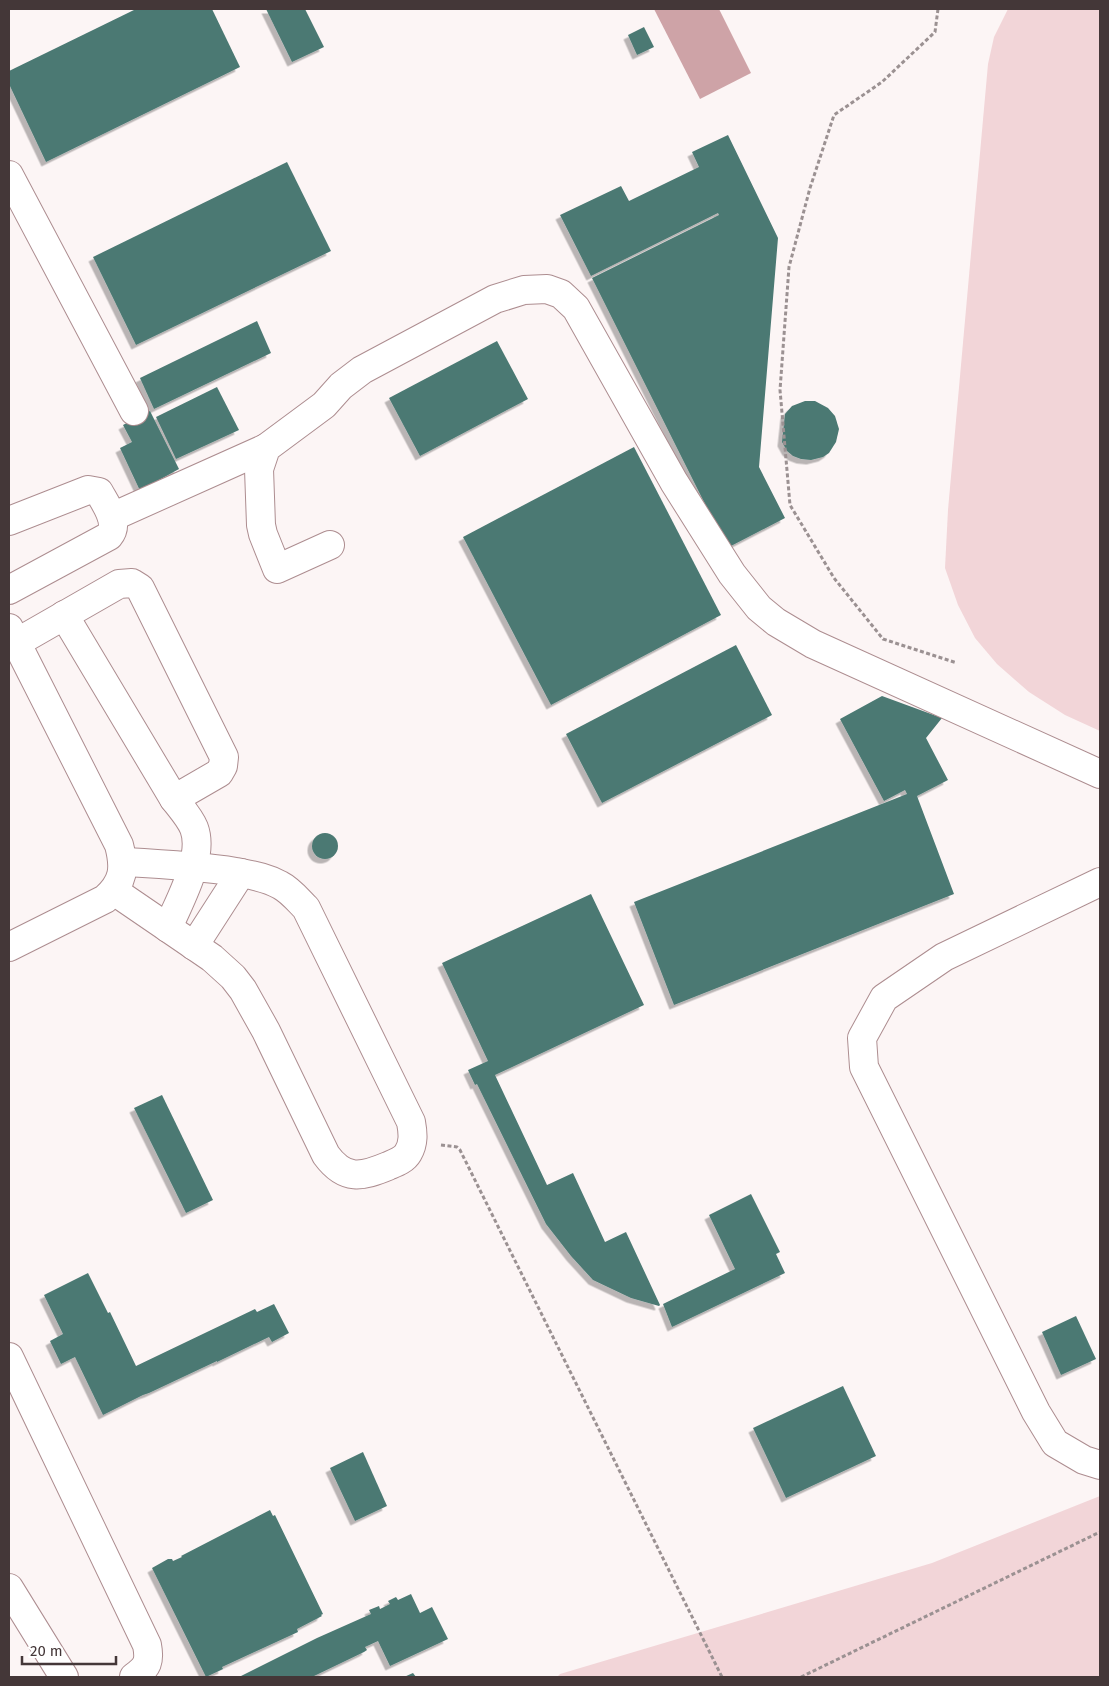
<svg xmlns="http://www.w3.org/2000/svg" width="1109" height="1686" font-family="'Fira Sans',sans-serif">
<style>
.green{fill:#f2d5d8}
.water{fill:#cea3a7}
.building{fill:#4b7973;filter:url(#shadow)}
.lines{fill:none;stroke-linecap:round;stroke-linejoin:round}
.minor-casing{stroke:#ad8d90;stroke-width:30}
.path{stroke:#9b9192;stroke-width:3;stroke-dasharray:4 2.5;stroke-linecap:butt}
.minor{stroke:#fff;stroke-width:28}
</style>
<defs>
<filter id="shadow"><feDropShadow dx="-4.5" dy="4.5" stdDeviation="0" flood-color="#0004"/></filter>
</defs>
<rect width="100%" height="100%" fill="#fcf5f5"/>
<!-- green -->
<g class="green">
<path d="M1008 9H1100V731L1065 715 1029 692 997 664 975 638 958 605 945 568 948 510 988 64 994 37Z"/>
<path d="M1100 1496V1677H557L560 1674 932 1563Z"/>
</g>
<!-- water -->
<path class="water" d="M654 9H719L751 73 700 99Z"/>
<!-- building -->
<g class="building">
<path d="M136 9H212L240 67 46 162 9 84V71Z"/>
<path d="M266 9H305L324 47 292 62Z"/>
<path d="M644 27 654 47 637 55 628 35Z"/>
<path d="M728 135 778 238 759 467 785 518 729 547 726 546 592 278 719 215 718 213 591 276 560 215 621 186 629 201 699 167 692 152Z"/>
<path d="M287 162 331 251 136 345 93 257Z"/>
<path d="M257 321 271 353 154 409 140 378Z"/>
<path d="M497 341 528 399 420 456 389 398Z"/>
<path d="M217 387 239 430 176 459 156 417Z"/>
<path d="M805 401H815L828 408 835 416 839 429 836 442 829 453 823 457 811 460 801 459 793 456 787 451 782 442 785 414 792 406Z"/>
<path d="M150 411 179 469 157 481 161 489 143 497 120 448 132 442 123 425Z"/>
<path d="M634 447 721 615 551 705 463 537Z"/>
<path d="M736 645 772 715 602 803 566 734Z"/>
<path d="M882 696 942 718 926 738 948 780 917 796 954 894 674 1005 634 902 907 794 905 790 884 801 840 719Z"/>
<circle cx="325" cy="846" r="13"/>
<path d="M591 894 644 1005 495 1075 547 1185 573 1173 605 1242 626 1232 660 1305 659 1306 631 1298 593 1280 571 1256 546 1224 477 1084 475 1085 468 1070 488 1061 442 963Z"/>
<path d="M162 1095 213 1200 186 1213 134 1108Z"/>
<path d="M751 1194 780 1252 776 1254 785 1273 672 1327 663 1304 735 1269 709 1215Z"/>
<path d="M88 1273 108 1313 110 1312 136 1366 255 1309 257 1312 274 1304 289 1333 272 1342 269 1337 217 1362V1361L149 1393 143 1395 103 1415 75 1357 61 1364 50 1341 63 1334 44 1295Z"/>
<path d="M1076 1316 1096 1359 1061 1375 1042 1332Z"/>
<path d="M843 1386 876 1456 786 1498 753 1428Z"/>
<path d="M363 1452 387 1506 355 1521 330 1468Z"/>
<path d="M270 1510 273 1516 275 1515 323 1614 321 1615 322 1616 297 1629 298 1632 222 1667 223 1669 206 1677 152 1568 168 1559H172L173 1561 182 1557 181 1556Z"/>
<path d="M411 1594 420 1613 432 1607 448 1639 390 1666 378 1641 365 1647 367 1650 364 1652 312 1677H239L317 1638 371 1614 369 1610 379 1606 380 1609 390 1604 388 1601 396 1597 398 1600Z"/>
<path d="M413 1673 416 1677H404Z"/>
</g>
<g class="lines">
<!-- minor casing -->
<g class="minor-casing">
<g id="minor">
<path d="M9 175 134 411"/>
<path d="M112 517 266 448"/>
<path d="M9 521 88 490 99 492C106 505 120 523 109 536L9 590"/>
<path d="M330 545 277 569 263 534 261 525 259 469 266 448 324 405 341 386 362 370 495 299 524 290 547 289 561 294 576 308 674 482 732 574 759 608 776 622 813 644 1100 774"/>
<path d="M64 615 174 799C181 808 190 818 194 828 205 857 179 901 168 928"/>
<path d="M9 628 119 845C125 868 124 882 105 899L9 947"/>
<path d="M16 643 119 584 132 583 140 588 224 757 223 766 219 773 174 799"/>
<path d="M1100 882 944 957 884 998 862 1038 864 1067 1036 1412 1055 1443 1084 1460 1100 1465"/>
<path d="M114 891 212 958 233 977 243 990 266 1031 326 1155C345 1181 362 1177 388 1166 395 1163 404 1160 408 1153 414 1143 413 1133 411 1122L306 908C298 900 290 890 280 885 266 877 251 875 236 872 199 866 161 864 124 862"/>
<path d="M194 946 241 873"/>
<path d="M9 1357 147 1645C150 1661 148 1667 134 1677"/>
<path d="M9 1588 64 1677"/>
</g>
</g>
<!-- path -->
<g class="path">
<path d="M938 9 935 32 882 82 834 115 810 188 789 267 780 390 790 505 834 578 883 639 957 663"/>
<path d="M441 1145 457 1147 460 1150 722 1677"/>
<path d="M801 1677 1100 1532"/>
</g>
<!-- minor -->
<use href="#minor" class="minor"/>
</g>
<!-- border -->
<rect width="1109" height="1686" fill="none" stroke="#443738" stroke-width="20"/>
<!-- scale -->
<path d="M22 1656v8h94v-8" fill="none" stroke="#443738" stroke-width="2.5"/>
<text x="30" y="1656" font-size="15" fill="#443738" stroke="#ffffff" stroke-width="4" paint-order="stroke">20 m</text>
</svg>
